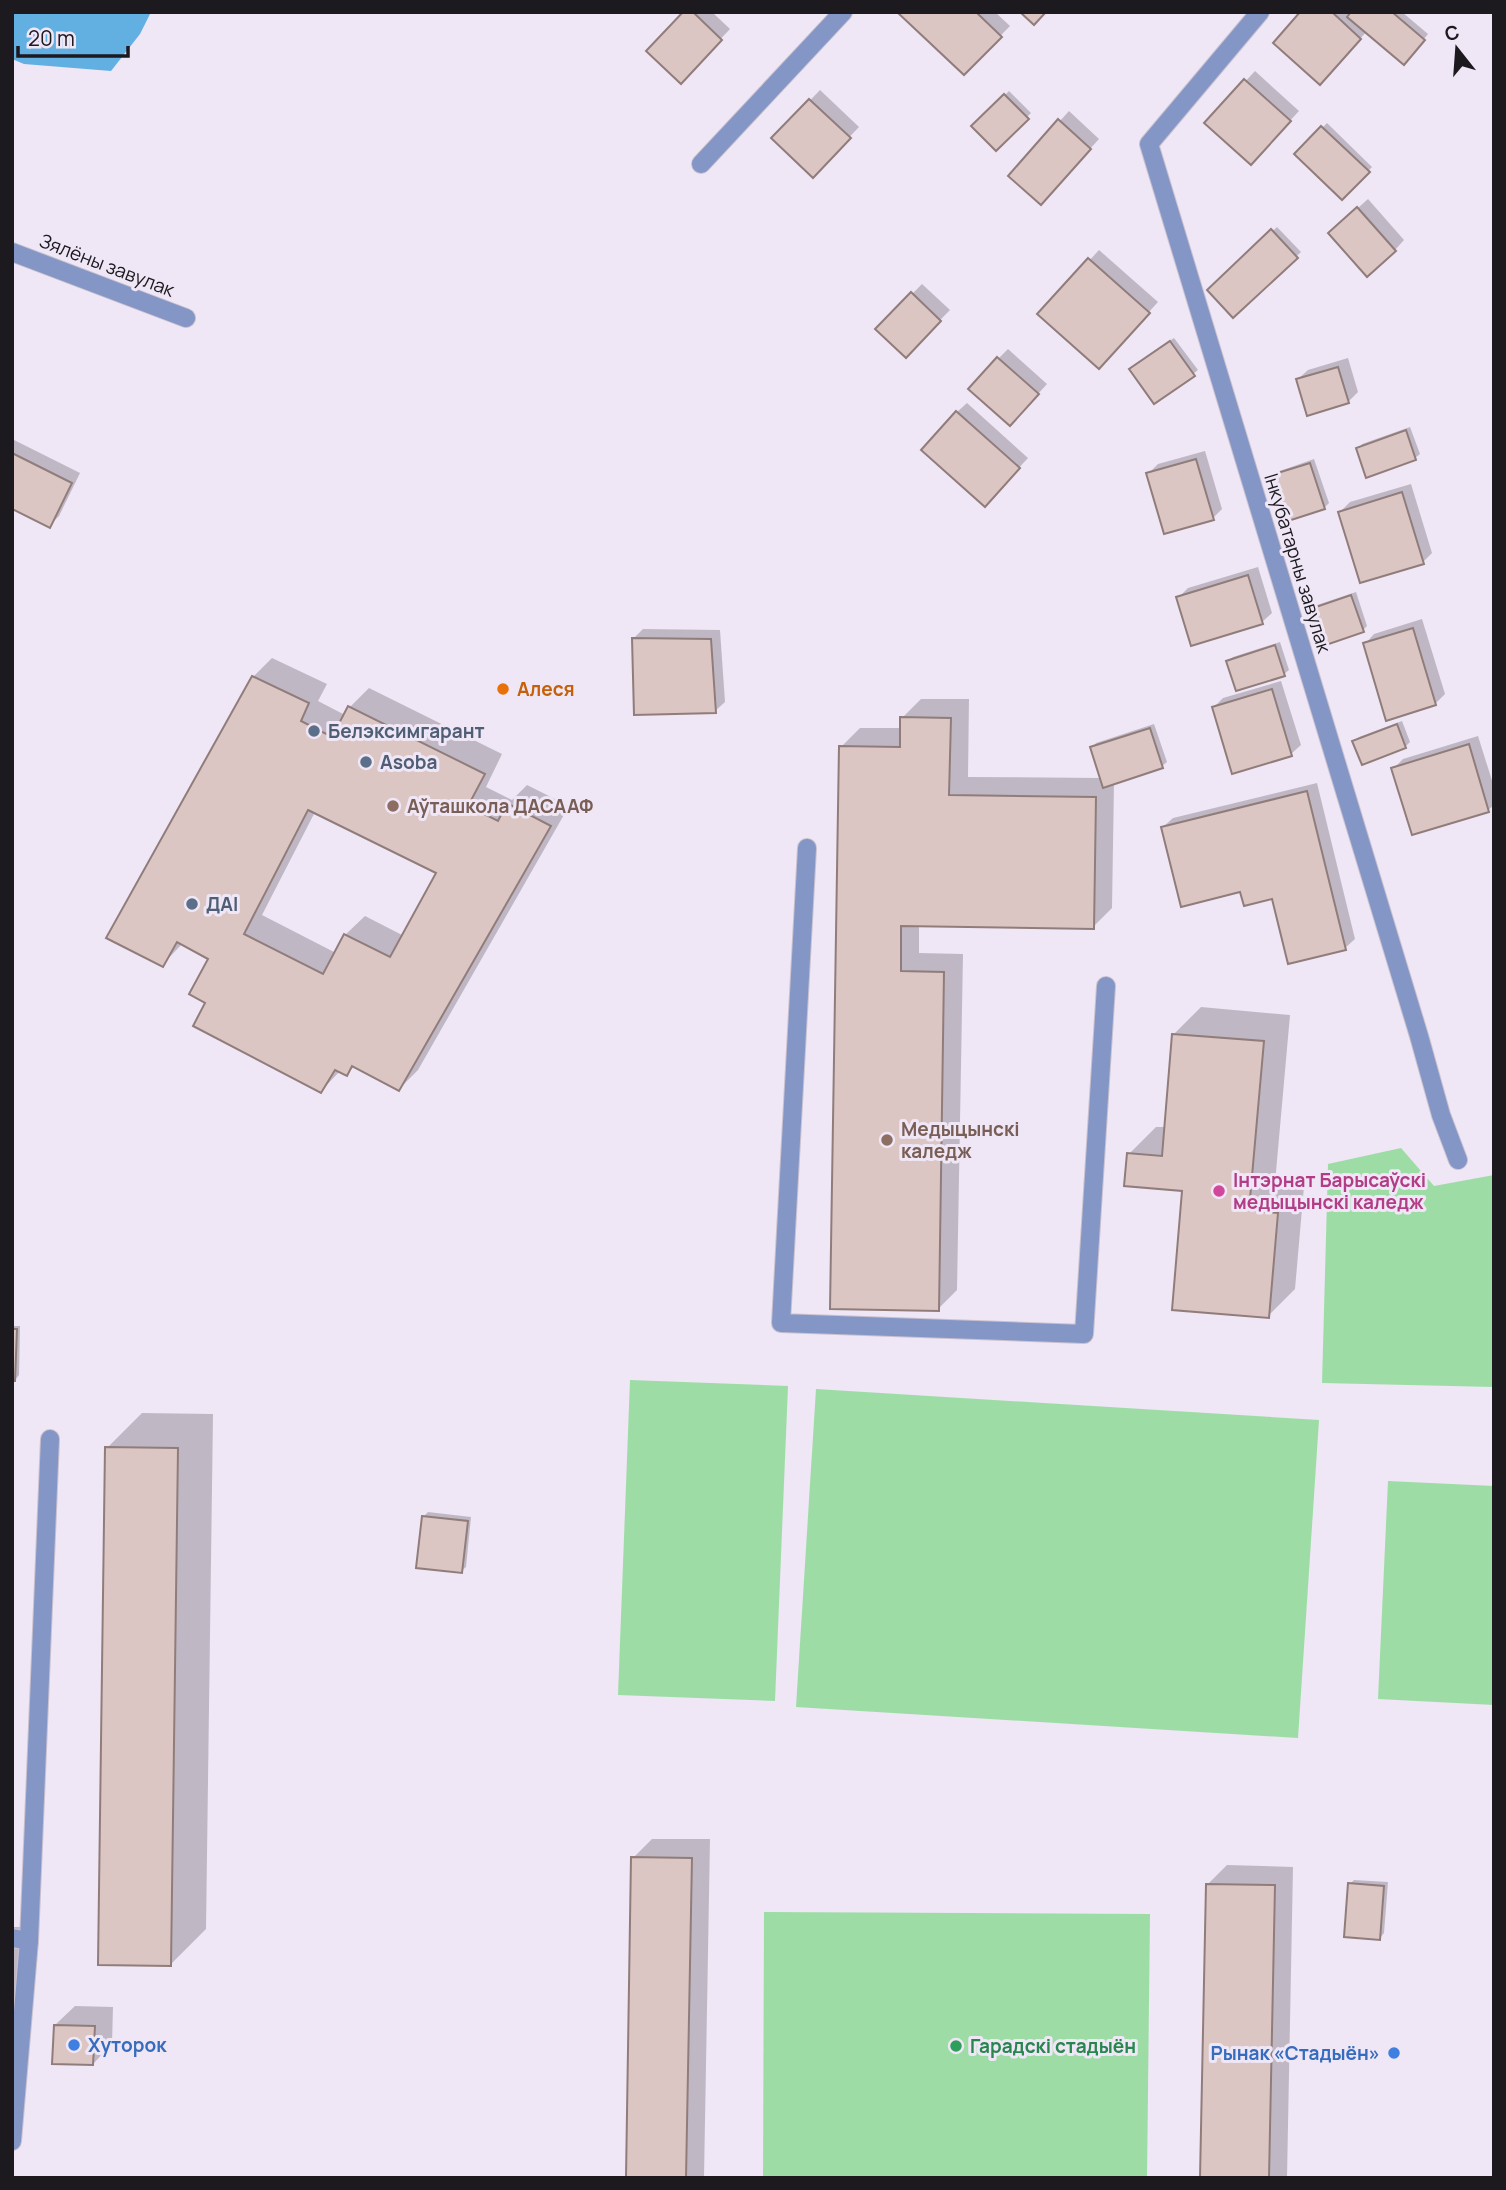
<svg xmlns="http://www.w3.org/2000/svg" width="1506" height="2190" font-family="Manrope,sans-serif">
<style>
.green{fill:#9ddda5}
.water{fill:#62afe2}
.shadow{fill:#0003;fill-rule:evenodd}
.building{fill:#dbc6c3;stroke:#907d7b;stroke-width:2;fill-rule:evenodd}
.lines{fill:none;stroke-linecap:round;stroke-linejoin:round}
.service-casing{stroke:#c9c1cf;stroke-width:20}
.minor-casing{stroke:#c9c1cf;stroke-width:20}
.service{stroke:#8496c6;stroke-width:18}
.minor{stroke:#8496c6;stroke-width:18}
.food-dot{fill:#e8710a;stroke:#efe6f6;stroke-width:2.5}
.service-dot{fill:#5c6f8a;stroke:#efe6f6;stroke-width:2.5}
.education-dot{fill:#8d6e63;stroke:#efe6f6;stroke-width:2.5}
.hotel-dot{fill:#d1479c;stroke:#efe6f6;stroke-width:2.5}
.shop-dot{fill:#3f7fe0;stroke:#efe6f6;stroke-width:2.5}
.leisure-dot{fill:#2e9e5b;stroke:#efe6f6;stroke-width:2.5}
.labels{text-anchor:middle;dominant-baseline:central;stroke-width:6;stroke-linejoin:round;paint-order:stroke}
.street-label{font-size:19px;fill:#1c191f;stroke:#efe6f6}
.food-label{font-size:19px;font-weight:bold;fill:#c56008;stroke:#efe6f6;text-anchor:start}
.service-label{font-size:19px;font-weight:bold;fill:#4e5e75;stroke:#efe6f6;text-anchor:start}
.education-label{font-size:19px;font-weight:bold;fill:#785e54;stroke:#efe6f6;text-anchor:start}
.hotel-label{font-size:19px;font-weight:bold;fill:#b23c85;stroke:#efe6f6;text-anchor:start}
.shop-label{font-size:19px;font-weight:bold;fill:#366cbe;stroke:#efe6f6;text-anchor:start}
.leisure-label{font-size:19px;font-weight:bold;fill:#27864d;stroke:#efe6f6;text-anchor:start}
</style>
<rect width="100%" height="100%" fill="#efe6f6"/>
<!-- green -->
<g class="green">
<path d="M1401 1148 1434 1186 1494 1175V1387L1322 1383 1328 1164Z"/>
<path d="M630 1380 788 1386 775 1701 618 1695Z"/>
<path d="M816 1389 1319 1420 1298 1738 796 1707Z"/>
<path d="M1388 1481 1494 1486V1705L1378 1699Z"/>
<path d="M764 1912 1150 1914 1147 2178H763Z"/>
</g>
<!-- water -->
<path class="water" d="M12 12H151L140 34 111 71 24 64 12 59Z"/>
<!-- shadow -->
<g class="shadow">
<path d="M685 12H712L730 29 680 82Z"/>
<path d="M900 12H995L1010 26 964 73Z"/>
<path d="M1303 12H1402L1428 34 1408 58 1367 31 1330 73Z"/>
<path d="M1255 71 1299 111 1260 153 1207 123Z"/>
<path d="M820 90 859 127 813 175 774 138Z"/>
<path d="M1009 91 1031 113 996 148 974 126Z"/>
<path d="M1069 111 1099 139 1050 193 1060 121Z"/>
<path d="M1327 123 1372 167 1342 198 1297 154Z"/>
<path d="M1368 199 1404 240 1395 250 1340 224Z"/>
<path d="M1277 227 1301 252 1233 316 1209 290Z"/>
<path d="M1099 250 1158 302 1108 357 1040 314Z"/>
<path d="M922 284 950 310 905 356 878 329Z"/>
<path d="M1174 338 1198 370 1193 374 1136 365Z"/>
<path d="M1008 349 1047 384 1019 415 999 358Z"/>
<path d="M1348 358 1358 392 1348 402 1298 379 1308 370Z"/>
<path d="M967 403 1028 458 994 495 957 412Z"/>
<path d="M1410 427 1420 454 1415 458 1358 449 1362 444Z"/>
<path d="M12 439 80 473 59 516 49 526 12 507Z"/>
<path d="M1205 451 1222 509 1213 518 1148 474 1158 464Z"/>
<path d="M1314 459 1329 503 1324 508 1272 476 1277 472Z"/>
<path d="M1411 484 1432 553 1423 562 1340 512 1350 502Z"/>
<path d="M1258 567 1272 613 1262 622 1178 598 1188 588Z"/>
<path d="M1356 592 1367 626 1363 630 1312 609 1317 605Z"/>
<path d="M1422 619 1445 694 1435 704 1365 644 1374 634Z"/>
<path d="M643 629 720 630 725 702 715 711 633 639Z"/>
<path d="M1280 642 1289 670 1284 674 1228 661 1233 657Z"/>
<path d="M272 658 327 684 318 701 345 715 350 707 369 688 502 754 486 787 512 800 527 785 569 806 418 1070 399 1089 355 1066 346 1074 340 1071 321 1091 208 1002 210 959 183 943 162 965 253 677ZM315 812 438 873 404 936 365 916 345 935 336 953 262 915Z"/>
<path d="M1281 681 1301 745 1291 754 1213 708 1223 698Z"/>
<path d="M921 699H969L968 777 1102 778 1092 748 1096 743 1154 724 1167 762 1162 766 1114 782 1112 908 1093 927 919 924V953L963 954 957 1290 938 1309 841 747 860 728H902V718Z"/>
<path d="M1402 721 1410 742 1405 747 1354 741 1359 737Z"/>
<path d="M1478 736 1494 787V805L1488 810 1393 769 1403 759Z"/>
<path d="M1317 783 1355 939 1345 948 1273 897 1242 890 1163 827 1173 818Z"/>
<path d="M1201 1007 1290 1015 1275 1183 1304 1186 1295 1289 1268 1316 1184 1189 1129 1154 1156 1127H1166L1174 1034Z"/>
<path d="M12 1326H20L19 1375 15 1380H12Z"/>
<path d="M142 1413 213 1414 206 1929 171 1964 107 1448Z"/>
<path d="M428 1512 471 1517 466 1567 461 1571 424 1516Z"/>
<path d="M652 1839H710L704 2178H627L633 1858Z"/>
<path d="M1227 1865 1293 1867 1287 2178H1202L1208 1884Z"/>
<path d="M1354 1880 1388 1882 1384 1933 1380 1938 1350 1884Z"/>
<path d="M12 1927H25L23 1998 12 2008Z"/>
<path d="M75 2006 113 2007 112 2044 93 2064 55 2025Z"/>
</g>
<!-- building -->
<g class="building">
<path d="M683 12H693L722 40 681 84 646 51Z"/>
<path d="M897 12H976L1002 37 964 75Z"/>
<path d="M1020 12H1046L1034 25Z"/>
<path d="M1300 12H1332L1361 39 1320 85 1273 43Z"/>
<path d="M1351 12H1392L1425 40 1404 65 1347 17Z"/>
<path d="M1244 79 1291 121 1251 165 1204 123Z"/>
<path d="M1004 94 1029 119 996 151 971 126Z"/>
<path d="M809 99 851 138 813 178 771 138Z"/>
<path d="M1058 119 1091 149 1041 205 1008 176Z"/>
<path d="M1321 126 1370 172 1342 200 1294 154Z"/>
<path d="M1357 207 1396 251 1367 277 1328 233Z"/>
<path d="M1271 229 1298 258 1233 318 1207 290Z"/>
<path d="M1088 258 1150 313 1099 369 1037 314Z"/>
<path d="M911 292 941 321 906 358 875 329Z"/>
<path d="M1170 341 1195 376 1154 404 1129 369Z"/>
<path d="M997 357 1039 394 1010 426 968 389Z"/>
<path d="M1338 367 1349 403 1307 416 1296 379Z"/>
<path d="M956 411 1020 468 985 507 921 450Z"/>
<path d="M1406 430 1416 460 1366 478 1356 448Z"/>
<path d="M12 453 72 483 50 528 12 509Z"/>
<path d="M1196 459 1214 520 1164 534 1146 473Z"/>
<path d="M1310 463 1325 509 1285 522 1271 475Z"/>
<path d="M1402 492 1424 564 1360 583 1338 512Z"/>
<path d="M1248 575 1263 624 1191 646 1176 597Z"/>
<path d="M1351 595 1364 632 1323 646 1310 609Z"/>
<path d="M1413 628 1436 705 1386 721 1363 643Z"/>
<path d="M632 638 711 639 716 713 634 715Z"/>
<path d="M1275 645 1285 676 1236 691 1226 661Z"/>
<path d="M252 676 309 703 301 721 332 737 348 706 485 774 468 806 498 821 507 803 551 826 399 1091 352 1066 347 1076 335 1070 321 1093 193 1026 205 1003 189 994 208 959 177 942 163 967 106 938ZM308 810 436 873 390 957 344 934 323 974 244 934Z"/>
<path d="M1272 689 1292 756 1232 774 1212 707Z"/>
<path d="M900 717 951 718 949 795 1096 797 1094 929 901 926V971L944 972 939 1311 830 1309 839 746 900 747Z"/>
<path d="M1397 724 1406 748 1362 765 1352 741Z"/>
<path d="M1150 728 1163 768 1103 788 1090 747Z"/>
<path d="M1469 744 1489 812 1412 835 1391 768Z"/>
<path d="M1307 791 1346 950 1288 964 1272 899 1244 906 1240 892 1181 907 1161 827Z"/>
<path d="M1172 1034 1264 1041 1249 1210 1278 1213 1269 1318 1172 1310 1182 1191 1124 1186 1127 1153 1162 1156Z"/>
<path d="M12 1329H17L15 1381H12Z"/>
<path d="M105 1447 178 1448 171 1966 98 1965Z"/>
<path d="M422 1516 468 1521 462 1573 416 1568Z"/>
<path d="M631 1857 692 1858 686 2178H626Z"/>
<path d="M1348 1883 1384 1886 1380 1940 1344 1937Z"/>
<path d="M1206 1884 1275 1885 1269 2178H1200Z"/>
<path d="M54 2025 95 2026 93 2065 52 2064Z"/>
</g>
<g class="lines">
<!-- service casing -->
<g class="service-casing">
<g id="service">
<path d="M807 848 781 1323 1084 1334 1106 986"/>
<path d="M12 1938 29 1941 12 2141"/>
<path d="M29 1941 50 1439"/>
</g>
</g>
<!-- minor casing -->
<g class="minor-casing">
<g id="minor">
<path d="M1260 12 1149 144 1419 1036 1441 1115 1458 1160"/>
<path d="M701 164 843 12"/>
<path d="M12 252 186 318"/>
</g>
</g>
<!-- service -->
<use href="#service" class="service"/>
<!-- minor -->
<use href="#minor" class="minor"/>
</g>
<!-- markers -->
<circle class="food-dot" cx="503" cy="689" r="7"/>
<g class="service-dot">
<circle cx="314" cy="731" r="7"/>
<circle cx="366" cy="762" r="7"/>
<circle cx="192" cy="904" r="7"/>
</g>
<g class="education-dot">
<circle cx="393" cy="806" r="7"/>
<circle cx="887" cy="1140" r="7"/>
</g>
<circle class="hotel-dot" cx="1219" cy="1191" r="7"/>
<g class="shop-dot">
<circle cx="74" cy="2045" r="7"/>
<circle cx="1394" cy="2053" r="7"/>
</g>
<circle class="leisure-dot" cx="956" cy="2046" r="7"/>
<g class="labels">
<!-- street labels -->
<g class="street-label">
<text transform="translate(107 265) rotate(21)">Зялёны завулак</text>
<text transform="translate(1298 563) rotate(73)">Інкубатарны завулак</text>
</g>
<!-- food labels -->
<g class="food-label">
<text x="517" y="689">Алеся</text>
</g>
<!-- service labels -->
<g class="service-label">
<text x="328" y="731">Белэксимгарант</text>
<text x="380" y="762">Asoba</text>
<text x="206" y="904">ДАІ</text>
</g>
<!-- education labels -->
<g class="education-label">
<text x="407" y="806">Аўташкола ДАСААФ</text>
<text x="901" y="1129">Медыцынскі<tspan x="901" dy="22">каледж</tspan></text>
</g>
<!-- hotel labels -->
<g class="hotel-label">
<text x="1233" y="1180">Інтэрнат Барысаўскі<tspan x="1233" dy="22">медыцынскі каледж</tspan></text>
</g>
<!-- shop labels -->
<g class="shop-label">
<text x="88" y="2045">Хуторок</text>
<text x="1380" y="2053" text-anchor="end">Рынак «Стадыён»</text>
</g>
<!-- leisure labels -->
<g class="leisure-label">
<text x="970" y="2046">Гарадскі стадыён</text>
</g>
</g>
<!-- border -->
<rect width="1506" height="2190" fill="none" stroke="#1c191f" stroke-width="28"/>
<!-- north arrow -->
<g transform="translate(1457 49) rotate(343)" stroke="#efe6f6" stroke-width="5" paint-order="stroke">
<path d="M0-5L12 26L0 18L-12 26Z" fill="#1c191f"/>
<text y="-10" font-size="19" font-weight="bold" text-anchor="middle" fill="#1c191f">С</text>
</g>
<!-- scale -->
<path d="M18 46v10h110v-10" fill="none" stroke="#1c191f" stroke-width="3.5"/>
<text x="28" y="46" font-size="21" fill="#1c191f" stroke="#efe6f6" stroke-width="5" paint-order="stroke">20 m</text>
</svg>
